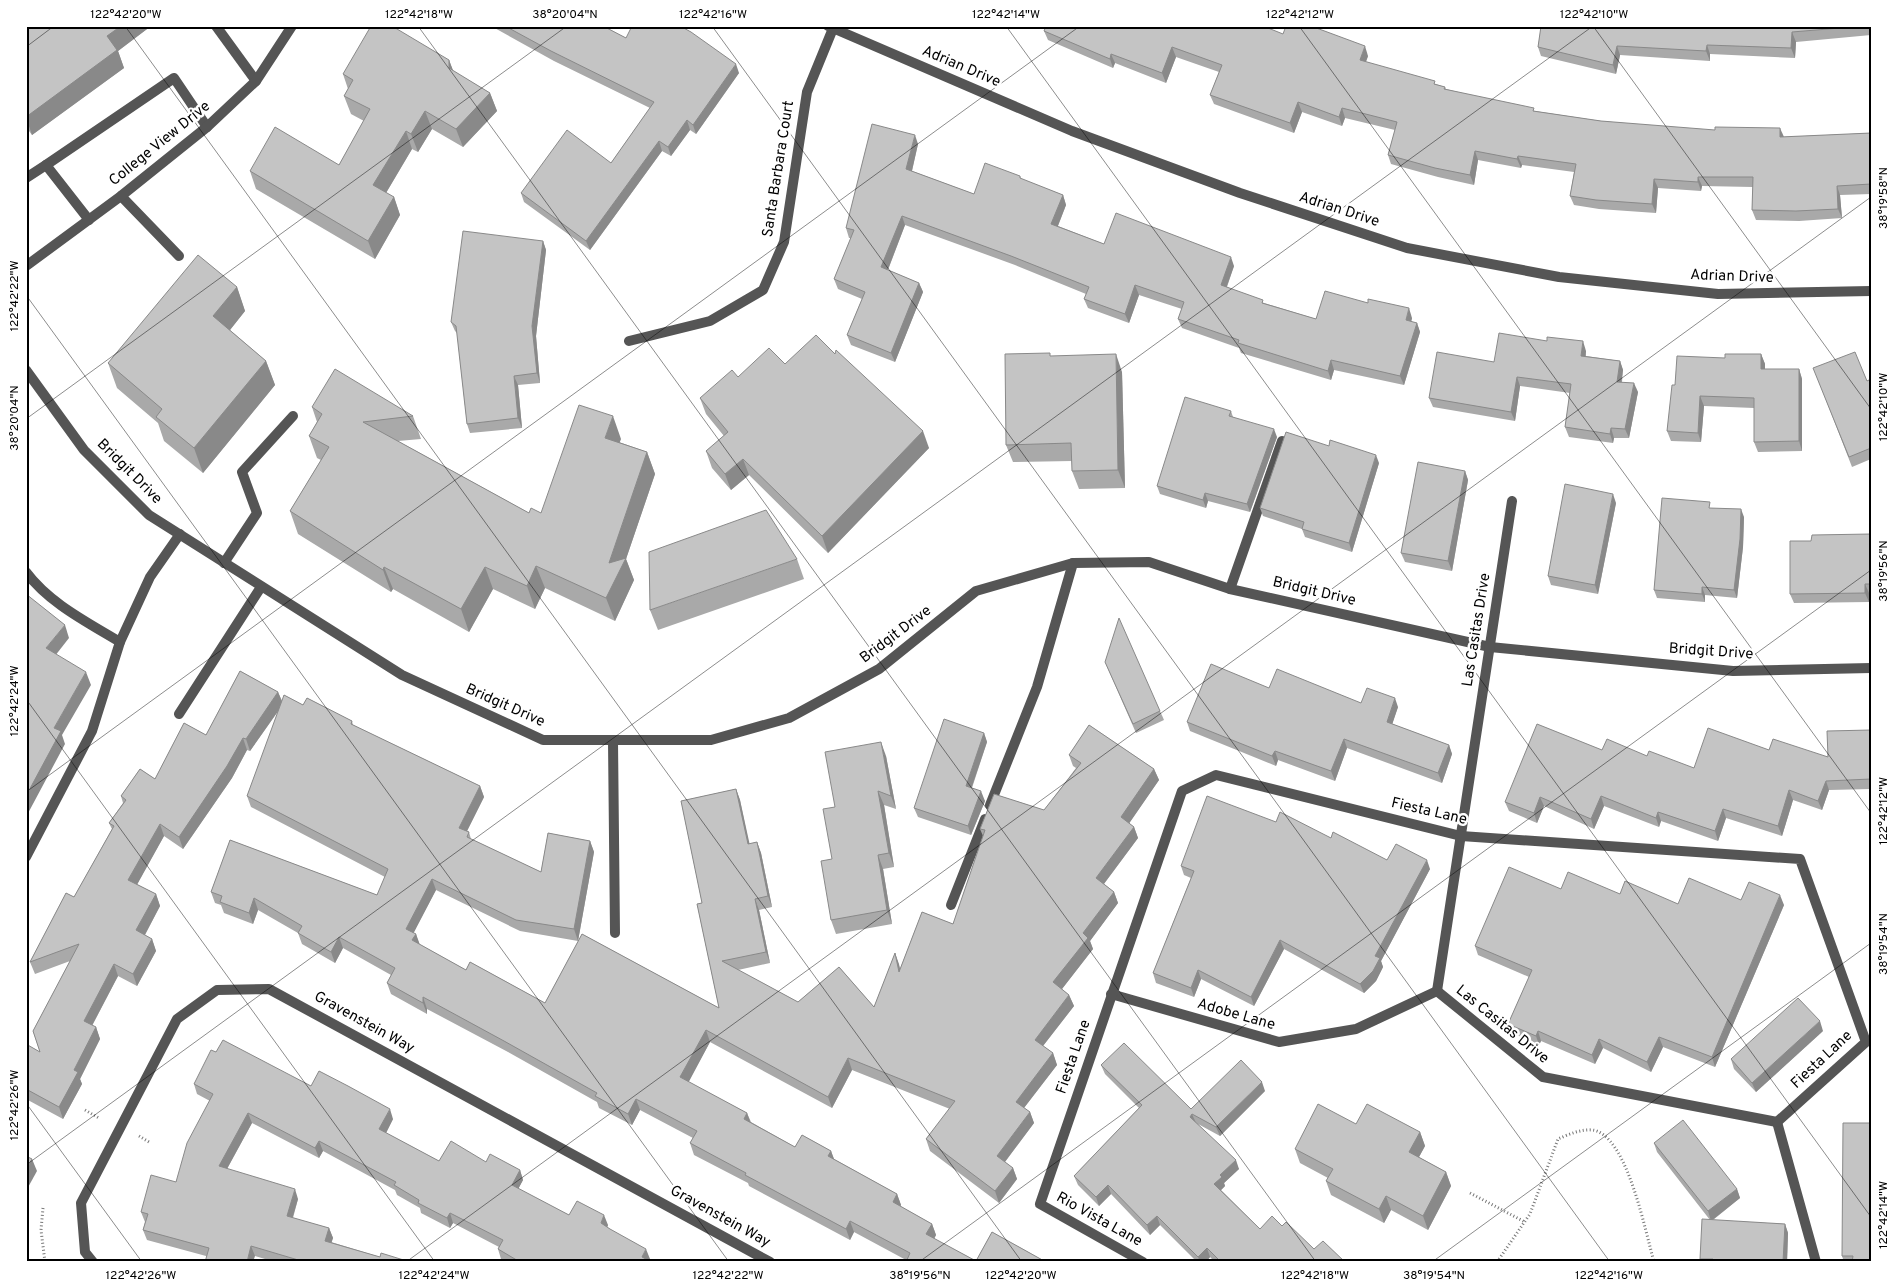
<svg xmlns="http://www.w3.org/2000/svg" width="1897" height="1288" font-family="Overpass,sans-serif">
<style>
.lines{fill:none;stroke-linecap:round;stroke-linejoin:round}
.path{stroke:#777;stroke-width:3;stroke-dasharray:1 2.5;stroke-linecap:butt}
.service{stroke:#555;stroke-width:10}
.minor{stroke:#555;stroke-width:10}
.tertiary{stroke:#555;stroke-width:10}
.wall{fill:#a9a9a9}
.shaded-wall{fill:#898989}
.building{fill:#c4c4c4;stroke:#898989}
.ticks{fill:none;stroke:#000;stroke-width:1;stroke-opacity:0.45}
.labels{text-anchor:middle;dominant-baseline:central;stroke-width:5;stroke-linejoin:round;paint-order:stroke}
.street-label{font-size:15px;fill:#000;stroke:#fff}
.neatline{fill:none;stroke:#000;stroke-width:2}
.ticks-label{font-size:12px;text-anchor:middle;fill:#000}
</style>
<rect width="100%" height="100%" fill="#fff"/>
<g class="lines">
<!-- path -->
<g class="path">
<path d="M85 1110 99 1118"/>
<path d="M139 1136 149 1142"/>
<path d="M1470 1193 1525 1222"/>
<path d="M43 1208 41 1230 45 1262"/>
<path d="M1497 1262 1530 1214 1558 1139C1569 1134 1588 1126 1599 1132 1629 1147 1645 1230 1654 1262"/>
</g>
<!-- service -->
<g class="service">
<path d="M216 26 256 81"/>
<path d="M46 165 174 78 207 127"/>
<path d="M26 178 46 165 89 220"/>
<path d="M121 196 179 256"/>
<path d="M224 563 257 513 242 472 293 416"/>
<path d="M26 572C49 603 87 622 120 642"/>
<path d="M1230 589 1282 441"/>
<path d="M179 714 261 587"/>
<path d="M613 741 615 933"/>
<path d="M990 805 1037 687 1073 563"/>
<path d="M26 857 92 731 120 642 150 577 180 534"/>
<path d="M951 905 985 819"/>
</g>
<!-- minor -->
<g class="minor">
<path d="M26 266 121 196 207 127 256 81 292 26"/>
<path d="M629 341 710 321 763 290 784 242 807 92 834 26"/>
<path d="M26 370 84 450 149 515 402 675 543 740H711L789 718 879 669 976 591 1073 563 1149 562 1230 589 1490 647 1733 671 1871 668"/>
<path d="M1437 991 1512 501"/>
<path d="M1437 991 1543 1077 1777 1122"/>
<path d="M1111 994 1279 1042 1356 1029 1437 991"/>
<path d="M1777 1122 1816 1262"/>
<path d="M93 1262 85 1252 81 1203 177 1019 217 990 269 989 770 1262"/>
<path d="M1143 1262 1040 1204 1182 791 1216 775 1461 836 1800 859 1866 1042 1777 1122"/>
</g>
<!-- tertiary -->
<path class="tertiary" d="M828 26 1072 131 1240 193 1407 248 1559 277 1718 294 1871 291"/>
</g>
<!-- wall -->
<g class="wall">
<path d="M26 26H151L118 51 124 68 32 135 26 127Z"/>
<path d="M491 26H603L626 38 739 73 696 134 690 130 671 156 662 151 590 250 524 202 521 193 611 163 650 108 554 61Z"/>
<path d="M1536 26H1871V35L1796 42 1795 58 1710 54V61L1620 55 1616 74 1541 56 1538 47 1541 28Z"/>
<path d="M1192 28 1283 34 1368 56 1366 62 1445 87 1446 89 1535 111 1601 121 1784 137 1871 133V194L1840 195 1842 218 1799 221 1756 220 1752 210 1753 187 1702 186 1701 191 1658 188 1656 213 1599 209 1574 205 1570 196 1574 172 1522 165 1521 168 1478 160 1474 185 1438 177 1391 164 1388 155 1395 130 1345 118 1342 126 1302 112 1294 133 1214 104 1210 95 1219 72 1176 57 1166 83 1115 63 1113 68 1048 40 1044 31Z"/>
<path d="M449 60 453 71 490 93 497 111 463 147 432 129 418 152 412 149 386 193 394 197 400 215 375 259 256 189 250 171 339 165 364 121 351 114 344 96 348 89 343 74Z"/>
<path d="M918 144 912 171 974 194 1020 176 1021 179 1063 195 1066 205 1058 226 1104 244 1234 266 1227 287 1264 303 1316 319 1412 318 1411 322 1417 323 1420 332 1404 385 1334 370 1331 380 1241 353 1239 348 1182 328 1178 319 1182 309 1139 295 1129 323 1088 308 1084 299 1086 294 1015 265 905 225 888 270 919 283 923 292 895 362 851 345 847 335 862 299 838 289 834 279 851 238H849L846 228Z"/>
<path d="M543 241 546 250 536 336 540 383 518 385 522 428 470 433 467 424 457 333 455 331 451 322Z"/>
<path d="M237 287 245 311 230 330 266 361 275 385 203 473 164 441 158 423 117 388 108 363Z"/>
<path d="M1586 351V356L1620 361 1623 370 1622 382 1638 392 1629 438H1614L1613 443 1569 437 1565 427 1570 393 1520 386 1515 421 1433 407 1429 398 1494 362Z"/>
<path d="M835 354 929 448 828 553 749 475 731 490 712 468 706 451 724 436 706 414 700 398 738 377 785 364Z"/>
<path d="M1761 354 1765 364V369H1799L1802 379V451L1758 452 1754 442V408L1704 406 1701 442 1671 441 1667 431 1675 385 1725 358Z"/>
<path d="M1051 356 1122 372 1125 488 1079 489 1072 471V461L1013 462 1006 445Z"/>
<path d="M1817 377 1867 381 1871 379V459L1852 467Z"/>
<path d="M312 407 413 416 421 439 398 441 529 513H541L621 439 619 442 647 452 655 474 626 559 634 580 615 621 545 588 535 609 493 589 469 632 393 589 391 592 298 534 290 511 321 460 317 458 309 436 317 422Z"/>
<path d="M1231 411 1233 417 1277 437 1250 512 1208 501 1206 508 1160 494 1157 486Z"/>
<path d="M1379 463 1352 552 1305 537 1302 529 1263 516 1260 508Z"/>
<path d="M1465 471 1468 480 1452 571 1405 562 1401 553Z"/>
<path d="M1616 503 1598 594 1551 585 1548 576Z"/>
<path d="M1712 508 1744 517 1743 547 1737 598 1705 595V602L1657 598 1654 590Z"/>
<path d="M1871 534V593H1869V602L1794 603 1790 594 1811 541Z"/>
<path d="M797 559 804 579 658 630 650 610Z"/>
<path d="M1105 662 1160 711 1164 720 1136 733Z"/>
<path d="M240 671 278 692 282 701 284 695 303 705 307 698 352 721 353 725 480 786 484 797 467 831 469 832 471 839 541 872 548 833 590 841 594 852 578 941 520 931 436 890 413 933 416 934 419 944 466 970 470 962 545 1003 582 934 719 1008 697 904 702 903 681 801 736 789 740 800 749 844 757 842 761 853 772 907 759 910 770 963 738 970 798 1002 839 967 874 1007 895 953 900 969 922 912 953 924 983 836 980 829 994 794 1044 810 1076 768 1073 766 1069 755 1089 725 1154 769 1159 780 1129 823 1134 827 1138 838 1104 884 1114 892 1118 903 1090 941 1093 949 1062 989 1069 995 1074 1006 1043 1046 1053 1053 1057 1065 1024 1108 1030 1112 1034 1123 1005 1162 1013 1168 1017 1179 999 1203 930 1151 926 1139 950 1109 852 1070 832 1108 710 1042 688 1082 747 1113 751 1122 795 1147 802 1135 831 1151 834 1159 897 1194 901 1205 900 1206 932 1224 936 1235 934 1239 976 1261 992 1232 1046 1262H906V1260L854 1232 850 1240 749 1186 748 1183 694 1155 690 1143 693 1138 640 1110 632 1125 599 1108 597 1102 508 1052 427 1009V1014L391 994 387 983 391 975 343 948 335 963 302 944 298 933 258 910 253 924 224 913 221 905 215 903 211 892 230 840 377 895 385 877 251 807 247 796 279 710 250 751 247 750 232 778 183 849 164 836 137 884 156 894 160 906 145 935 152 939 156 951 137 986 118 976 92 1026 96 1027 100 1039 80 1079 82 1084 63 1119 26 1099V1044L40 1052 33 1031 70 961 35 974 30 962 66 893 74 897 112 829 109 823 123 803 121 796 140 769 155 779 184 723 206 735Z"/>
<path d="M1269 688 1361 703 1398 707 1392 724 1449 745 1452 754 1442 783 1347 748 1335 781 1278 760 1276 766 1190 731 1187 722Z"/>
<path d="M1871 730V789L1829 790 1822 810 1793 800 1782 836 1726 818 1718 841 1661 821 1659 827 1604 806 1594 829 1544 806 1537 823 1509 811 1505 802 1602 750 1647 756 1694 768 1769 750 1828 757Z"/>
<path d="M984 733 987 742 972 788 985 801 971 835 918 817 914 808Z"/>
<path d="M886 756 896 809 884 805 894 867 883 869 892 924 836 934 831 920 832 859 835 807Z"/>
<path d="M1276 822 1331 838 1387 860 1430 869 1381 961 1383 967 1376 981 1364 993 1284 949 1254 1006 1201 979 1194 997 1156 983 1153 973 1191 878 1184 875 1181 866Z"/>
<path d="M1561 889 1620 894 1678 904 1741 900 1784 905 1715 1067 1663 1047 1651 1072 1603 1048 1595 1064 1541 1041 1539 1045 1512 1033 1508 1024 1529 977 1478 955 1475 946Z"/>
<path d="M1823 1031 1756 1092 1734 1069 1731 1059Z"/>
<path d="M216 1052 311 1086 393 1119 386 1133 439 1161 486 1162 520 1170 523 1180 518 1189 569 1215 608 1225 607 1227 650 1259 649 1260 652 1262H506L501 1259 498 1249 499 1247 453 1223 450 1228 421 1213 420 1208 397 1195 395 1190 323 1151 319 1158 252 1123 227 1169 298 1199 293 1218 329 1228 333 1238 331 1242 380 1257 410 1262H275L255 1256H206L147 1240 143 1230 145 1222 141 1212 176 1182 210 1101 197 1094 194 1084Z"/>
<path d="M1101 1065 1191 1109 1265 1091 1220 1136 1198 1124 1239 1169 1224 1183 1225 1186 1221 1190 1260 1229 1282 1226 1314 1249 1345 1262H1215L1210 1257 1206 1262H1197L1160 1225 1150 1235 1111 1194 1099 1206 1078 1185 1074 1176 1139 1108 1105 1074Z"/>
<path d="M1871 1123V1262H1844L1842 1256Z"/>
<path d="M1356 1124 1420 1132 1425 1146 1419 1157 1446 1172 1451 1186 1428 1230 1391 1210 1384 1223 1331 1195 1326 1181 1328 1178 1300 1163 1295 1149Z"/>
<path d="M1654 1143 1737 1189 1740 1198 1713 1220 1785 1224 1788 1233 1787 1262H1701L1700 1259 1710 1220 1657 1152Z"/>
</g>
<!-- shaded-wall -->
<g class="shaded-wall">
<path d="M121 26H151L118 51 124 68 32 135 26 117 107 36Z"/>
<path d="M1792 32 1796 42 1795 58 1791 48Z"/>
<path d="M1707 45 1710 54V61L1706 51Z"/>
<path d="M1365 46 1368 56 1363 69 1360 60Z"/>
<path d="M1617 46 1620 55 1616 74 1613 65Z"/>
<path d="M1172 47 1176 57 1166 83 1162 73Z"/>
<path d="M1111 54 1115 63 1113 68 1110 59Z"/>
<path d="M449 60 456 78 449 68Z"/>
<path d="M736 64 739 73 696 134 693 125Z"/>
<path d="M490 93 497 111 463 147 456 129Z"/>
<path d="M1298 102 1302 112 1294 133 1290 123Z"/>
<path d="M1342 108 1345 118 1342 126 1339 117Z"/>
<path d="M425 111 432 129 418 152 411 134Z"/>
<path d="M687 120 690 130 671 156 668 147Z"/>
<path d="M1780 128 1784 137H1780Z"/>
<path d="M406 131 412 149 380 203 373 185Z"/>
<path d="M915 135 918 144 910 179 906 169Z"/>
<path d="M659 141 662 151 590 250 586 241Z"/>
<path d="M1475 151 1478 160 1474 185 1470 175Z"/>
<path d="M1518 156 1522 165 1521 168 1517 159Z"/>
<path d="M1698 177 1702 186 1701 191 1698 182Z"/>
<path d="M1654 179 1658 188 1656 213 1652 204Z"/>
<path d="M1837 186 1840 195 1842 218 1838 209Z"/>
<path d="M1063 195 1066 205 1055 233 1051 224Z"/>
<path d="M394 197 400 215 375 259 368 241Z"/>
<path d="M902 216 905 225 885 277 881 267Z"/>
<path d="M543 241 546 250 536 336 540 383 537 373 532 326Z"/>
<path d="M1231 257 1234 266 1224 294 1221 285Z"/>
<path d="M919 283 923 292 895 362 891 353Z"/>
<path d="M1135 285 1139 295 1129 323 1125 314Z"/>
<path d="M237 287 245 311 222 340 213 316Z"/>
<path d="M1409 308 1412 318 1409 330 1406 320Z"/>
<path d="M1417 323 1420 332 1404 385 1400 376Z"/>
<path d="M1583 341 1586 351 1584 365 1581 356Z"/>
<path d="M1116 354 1122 372 1125 488 1118 470Z"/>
<path d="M1761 354 1765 364V379L1761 369Z"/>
<path d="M1331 360 1334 370 1331 380 1328 371Z"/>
<path d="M266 361 275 385 203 473 194 448Z"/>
<path d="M1620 361 1623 370 1620 391 1617 382Z"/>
<path d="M1799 369 1802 379V451L1799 441Z"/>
<path d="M514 376 518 385 522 428 518 418Z"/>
<path d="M1517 377 1520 386 1515 421 1511 412Z"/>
<path d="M1634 383 1638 392 1629 438 1625 429Z"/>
<path d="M1700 396 1704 406 1701 442 1698 433Z"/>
<path d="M613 416 621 439 613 460 605 438Z"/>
<path d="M1611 428 1614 438 1613 443 1610 434Z"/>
<path d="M1274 429 1277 437 1250 512 1247 504Z"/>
<path d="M923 431 929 448 828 553 822 536Z"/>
<path d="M647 452 655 474 626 559 634 580 615 621 606 598 609 563Z"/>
<path d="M1376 455 1379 463 1352 552 1349 543Z"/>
<path d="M743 459 749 475 731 490 725 474Z"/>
<path d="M1465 471 1468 480 1452 571 1448 561Z"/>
<path d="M1205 493 1208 501 1206 508 1203 500Z"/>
<path d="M1613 494 1616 503 1598 594 1595 585Z"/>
<path d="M1741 509 1744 517 1743 547 1737 598 1734 590Z"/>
<path d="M536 566 545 588 535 609 527 586Z"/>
<path d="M384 567 393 589 391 592 383 570Z"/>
<path d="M485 567 493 589 469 632 461 609Z"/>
<path d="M1865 584 1869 593V602L1865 593Z"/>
<path d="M1702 587 1705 595V602L1702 594Z"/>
<path d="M65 625 69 638 51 661 46 648Z"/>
<path d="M86 672 91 685 62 735 65 744 26 817V796L54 728Z"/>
<path d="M278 692 283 704 250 751 246 739Z"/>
<path d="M1395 698 1398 707 1390 731 1387 722Z"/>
<path d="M984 733 987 742 969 795 966 786Z"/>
<path d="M243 738 247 750 232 778 183 849 179 837Z"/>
<path d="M1344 739 1347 748 1335 781 1331 771Z"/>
<path d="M881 742 886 756 896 809 891 796Z"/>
<path d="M1449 745 1452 754 1442 783 1438 773Z"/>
<path d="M1275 751 1278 760 1276 766 1272 756Z"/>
<path d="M1154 769 1159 780 1126 828 1121 817Z"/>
<path d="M1826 781 1829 790 1822 810 1818 801Z"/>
<path d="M480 786 484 797 463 839 459 828Z"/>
<path d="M736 789 740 800 752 855 748 844Z"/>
<path d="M1789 790 1793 800 1782 836 1778 826Z"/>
<path d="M878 791 884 805 894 867 889 853Z"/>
<path d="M981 791 985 801 971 835 968 826Z"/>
<path d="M1601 796 1604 806 1594 829 1591 819Z"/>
<path d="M1540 797 1544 806 1537 823 1534 813Z"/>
<path d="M1723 809 1726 818 1718 841 1715 831Z"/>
<path d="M1658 812 1661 821 1659 827 1656 818Z"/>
<path d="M160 824 164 836 133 892 128 880Z"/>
<path d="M1134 827 1138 838 1100 889 1096 878Z"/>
<path d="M590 841 594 852 578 941 574 929Z"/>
<path d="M757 842 761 853 772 907 768 896Z"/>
<path d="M878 855 883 869 892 924 887 910Z"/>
<path d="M1427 860 1430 869 1381 961 1383 967 1376 981 1364 993 1360 984Z"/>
<path d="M432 879 436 890 410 940 406 929Z"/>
<path d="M1114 892 1118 903 1090 941 1093 949 1058 994 1053 982 1083 933Z"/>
<path d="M156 894 160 906 141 942 136 930Z"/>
<path d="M1780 895 1784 905 1715 1067 1712 1057Z"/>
<path d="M254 898 258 910 253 924 249 913Z"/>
<path d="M755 899 759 910 770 963 766 952Z"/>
<path d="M416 934 420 945 412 940Z"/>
<path d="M339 937 343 948 335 963 331 952Z"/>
<path d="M152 939 156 951 137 986 133 974Z"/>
<path d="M1280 940 1284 949 1254 1006 1251 997Z"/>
<path d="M895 953 899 964 903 983 899 972Z"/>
<path d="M114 964 118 976 88 1033 84 1021Z"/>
<path d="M1198 970 1201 979 1194 997 1191 988Z"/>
<path d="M1069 995 1074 1006 1039 1051 1035 1040Z"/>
<path d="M423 997 427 1009V1014L423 1003Z"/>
<path d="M1820 1021 1823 1031 1756 1092 1752 1083Z"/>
<path d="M96 1027 100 1039 80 1079 82 1084 63 1119 59 1107 74 1070Z"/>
<path d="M706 1030 710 1042 685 1089 680 1077Z"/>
<path d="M1538 1031 1541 1041 1539 1045 1536 1036Z"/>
<path d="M1659 1037 1663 1047 1651 1072 1647 1062Z"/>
<path d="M1599 1039 1603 1048 1595 1064 1592 1055Z"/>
<path d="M1053 1053 1057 1065 1020 1113 1016 1102Z"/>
<path d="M848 1058 852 1070 832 1108 828 1097Z"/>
<path d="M1262 1082 1265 1091 1220 1136 1216 1127Z"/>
<path d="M636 1099 640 1110 632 1125 628 1114Z"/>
<path d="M390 1109 393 1119 383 1139 379 1129Z"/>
<path d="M1030 1112 1034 1123 1001 1167 997 1156Z"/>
<path d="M248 1113 252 1123 223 1176 219 1166Z"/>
<path d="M747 1113 751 1124 744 1119Z"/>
<path d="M1192 1114 1196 1123 1190 1117Z"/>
<path d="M1420 1132 1425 1146 1414 1166 1409 1152Z"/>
<path d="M319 1141 323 1151 319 1158 315 1148Z"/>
<path d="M831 1151 835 1162 828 1156Z"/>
<path d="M32 1159 37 1171 26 1191V1170Z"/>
<path d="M1236 1160 1239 1169 1224 1183 1225 1186 1218 1193 1214 1184 1220 1175Z"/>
<path d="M1013 1168 1017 1179 999 1203 995 1191Z"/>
<path d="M520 1170 523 1180 515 1195 512 1185Z"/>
<path d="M1446 1172 1451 1186 1428 1230 1423 1216Z"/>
<path d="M1108 1185 1111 1194 1099 1206 1096 1197Z"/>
<path d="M295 1189 298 1199 290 1226 287 1216Z"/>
<path d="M1737 1189 1740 1198 1711 1221 1708 1211Z"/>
<path d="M897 1194 901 1205 897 1213 893 1202Z"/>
<path d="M1386 1196 1391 1210 1384 1223 1379 1209Z"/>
<path d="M450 1213 453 1223 450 1228 447 1218Z"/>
<path d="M604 1215 608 1225 605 1233 601 1223Z"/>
<path d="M1157 1216 1160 1225 1150 1235 1147 1225Z"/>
<path d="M850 1221 854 1232 850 1240 846 1229Z"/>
<path d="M932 1224 936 1235 930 1246 926 1234Z"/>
<path d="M1785 1224 1788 1233 1787 1262H1783Z"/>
<path d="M329 1228 333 1238 329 1251 325 1241Z"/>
<path d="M251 1246 255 1256 253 1262H247Z"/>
<path d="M1207 1248 1210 1257 1206 1262H1200L1198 1257Z"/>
<path d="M646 1249 650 1259 648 1262 642 1257Z"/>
</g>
<!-- building -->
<g class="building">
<path d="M26 26H121L107 36 117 50 26 117Z"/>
<path d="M371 26H392L449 60V68L490 93 456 129 425 111 411 134 406 131 373 185 394 197 368 241 250 171 275 127 339 165 370 109 344 96 353 80 343 74Z"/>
<path d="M505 26H603L626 38 632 26H680L691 32 736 64 693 125 687 120 668 147 659 141 586 241 521 193 567 130 611 163 654 102 551 51Z"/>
<path d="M1046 26H1186L1192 28V26H1263L1283 34 1286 26H1311L1365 46 1360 60 1435 81 1434 84 1445 87 1444 89 1534 108 1533 111 1601 121 1715 130V127L1780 128V137L1871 133V184L1837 186 1838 209 1796 211 1752 210 1753 177H1698V182L1654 179 1652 204 1596 200 1570 196 1576 164 1518 156 1517 159 1475 151 1470 175 1435 168 1388 155 1397 122 1342 108 1339 117 1298 102 1290 123 1210 95 1222 65 1172 47 1162 73 1111 54 1110 59 1044 31Z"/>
<path d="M1541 26H1864L1792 32 1791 48 1707 45 1706 51 1617 46 1613 65 1538 47Z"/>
<path d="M872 124 915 135 906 169 974 194 985 163 1020 176V178L1063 195 1051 224 1104 244 1116 213 1231 257 1221 285 1263 300 1262 303 1316 319 1325 291 1368 303V299L1409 308 1406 320 1417 323 1400 376 1331 360 1328 371 1238 343 1239 340 1178 319 1184 302 1135 285 1125 314 1084 299 1089 287 1011 256 902 216 881 267 919 283 891 353 847 335 865 292 834 279 854 230 846 228Z"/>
<path d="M463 231 543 241 532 326 537 373 514 376 518 418 467 424 456 326 451 322Z"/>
<path d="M198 255 237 287 213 316 266 361 194 448 156 417 162 409 108 363Z"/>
<path d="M1499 333 1547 341V337L1583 341 1581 356 1620 361 1617 382 1634 383 1625 429 1611 428 1610 434 1565 427 1571 384 1517 377 1511 412 1429 398 1437 352 1494 362Z"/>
<path d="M816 335 835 354 836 350 923 431 822 536 743 459 725 474 706 451 728 432 700 398 732 370 738 377 769 348 785 364Z"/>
<path d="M1855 352 1867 381 1871 379V448L1849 457 1813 368Z"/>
<path d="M1050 353V356L1116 354 1118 470 1072 471 1071 443 1006 445 1005 354Z"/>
<path d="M1725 354H1761V369H1799V441L1754 442V398L1700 396 1698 433 1667 431 1672 385H1675L1677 356 1725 358Z"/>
<path d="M335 369 413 416 363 422 529 513 531 508 541 513 579 405 613 416 605 438 647 452 609 563 626 558 606 598 536 566 527 586 485 567 461 609 384 567 383 570 290 511 329 447 309 436 322 414 312 407Z"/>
<path d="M1185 397 1231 411 1229 416 1274 429 1247 504 1205 493 1203 500 1157 486Z"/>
<path d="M1286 432 1329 446 1330 440 1376 455 1349 543 1302 529 1304 522 1260 508Z"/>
<path d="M1418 462 1465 471 1448 561 1401 553Z"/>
<path d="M1565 484 1613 494 1595 585 1548 576Z"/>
<path d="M1662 498 1710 502 1709 508 1741 509 1740 539 1734 590 1702 587V594L1654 590Z"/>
<path d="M766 510 797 559 650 610 649 552Z"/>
<path d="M1871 534V584H1865V593L1790 594V541H1811L1812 535Z"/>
<path d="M26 594 65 625 46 648 86 672 54 728 61 731 26 796Z"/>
<path d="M1119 618 1160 711 1133 724 1105 662Z"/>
<path d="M1211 664 1269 688 1277 669 1361 703 1367 688 1395 698 1387 722 1449 745 1438 773 1344 739 1331 771 1275 751 1272 756 1187 722Z"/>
<path d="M240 671 278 692 246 739 243 738 227 766 179 837 160 824 128 880 156 894 136 930 152 939 133 974 114 964 84 1021 96 1027 74 1070 78 1072 59 1107 26 1089V1044L40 1052 33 1031 79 944 30 962 66 893 74 897 114 826 109 823 126 800 121 796 140 769 155 779 184 723 206 735Z"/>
<path d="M284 695 303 705 307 698 352 721 351 724 480 786 459 828 469 832 467 837 541 872 548 833 590 841 574 929 516 920 432 879 406 929 416 934 412 940 466 970 470 962 545 1003 582 934 719 1008 697 904 702 903 681 801 736 789 748 844 757 842 768 896 755 899 766 952 722 961 798 1002 839 967 874 1007 895 953 899 972 922 912 953 924 985 830 980 829 994 794 1044 810 1081 763 1069 755 1089 725 1154 769 1121 817 1134 827 1096 878 1114 892 1083 933 1088 938 1053 982 1069 995 1035 1040 1053 1053 1016 1102 1030 1112 997 1156 1013 1168 995 1191 926 1139 955 1101 848 1058 828 1097 706 1030 680 1077 747 1113 744 1119 795 1147 802 1135 831 1151 828 1156 897 1194 893 1202 932 1224 926 1234 976 1261 992 1232 1046 1262H906L910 1253 850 1221 846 1229 745 1175 746 1173 690 1143 697 1131 636 1099 628 1114 595 1096 597 1093 504 1041 423 997V1003L387 983 395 968 339 937 331 952 298 933 302 926 254 898 249 913 220 902 222 896 211 892 230 840 377 895 388 869 247 796Z"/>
<path d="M944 719 984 733 966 786 981 791 968 826 914 808Z"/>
<path d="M1537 724 1602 750 1607 739 1647 756 1649 751 1694 768 1708 728 1769 750 1773 739 1828 757 1827 731 1871 730V779L1826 781 1818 801 1789 790 1778 826 1723 809 1715 831 1658 812 1656 818 1601 796 1591 819 1540 797 1534 813 1505 802Z"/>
<path d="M881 742 891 796 878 791 889 853 878 855 887 910 831 920 821 861 832 859 823 809 835 807 825 752Z"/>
<path d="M1207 796 1276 822 1280 812 1331 838 1333 832 1387 860 1396 844 1427 860 1375 956 1380 958 1373 971 1360 984 1280 940 1251 997 1198 970 1191 988 1153 973 1194 871 1181 866Z"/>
<path d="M1509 867 1561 889 1568 872 1620 894 1625 881 1678 904 1689 878 1741 900 1749 882 1780 895 1712 1057 1659 1037 1647 1062 1599 1039 1592 1055 1538 1031 1536 1036 1508 1024 1532 970 1475 946Z"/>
<path d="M1798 998 1820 1021 1752 1083 1731 1059Z"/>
<path d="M223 1040 311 1086 319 1071 348 1086 390 1109 379 1129 439 1161 451 1141 486 1162 490 1154 520 1170 512 1185 569 1215 577 1201 604 1215 601 1223 610 1229 646 1249 642 1257 652 1262H520L498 1249 503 1240 450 1213 447 1218 418 1203 419 1200 394 1185 396 1182 319 1141 315 1148 248 1113 219 1166 295 1189 287 1216 329 1228 325 1241 380 1257 381 1253 410 1262H305L251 1246 247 1262H205L209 1248 143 1230 148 1214 141 1212 151 1175 176 1182 187 1143 213 1094 194 1084 211 1050 216 1052Z"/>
<path d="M1124 1043 1191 1109 1241 1060 1262 1082 1216 1127 1192 1114 1190 1117 1236 1160 1220 1175 1222 1177 1214 1184 1260 1229 1272 1216 1282 1226 1286 1222 1314 1249 1323 1241 1345 1262H1221L1207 1248 1198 1257 1157 1216 1147 1225 1108 1185 1096 1197 1074 1176 1142 1105 1101 1065Z"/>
<path d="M1318 1104 1356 1124 1367 1104 1420 1132 1409 1152 1446 1172 1423 1216 1386 1196 1379 1209 1326 1181 1333 1169 1295 1149Z"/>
<path d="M1683 1120 1737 1189 1708 1211 1654 1143Z"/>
<path d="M1843 1123H1871V1262H1852L1853 1256H1842Z"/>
<path d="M26 1156 32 1159 26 1170Z"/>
<path d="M1702 1219 1785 1224 1783 1262H1712L1713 1259H1700Z"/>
</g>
<!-- ticks -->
<path class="ticks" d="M125 26 1022 1262M418 26 1316 1262M712 26 1610 1262M1006 26 1871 1217M1299 26 1871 813M1593 26 1871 409M26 47 54 26M26 295 729 1262M26 419 567 26M26 699 435 1262M26 792 1080 26M26 1103 142 1262M26 1165 1593 26M406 1262 1871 197M919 1262 1871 570M1432 1262 1871 943"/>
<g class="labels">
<!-- street labels -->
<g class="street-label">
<text transform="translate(961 67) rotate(23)">Adrian Drive</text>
<text transform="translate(160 144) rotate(-39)">College View Drive</text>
<text transform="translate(779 169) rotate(-81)">Santa Barbara Court</text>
<text transform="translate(1339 210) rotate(18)">Adrian Drive</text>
<text transform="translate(1732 277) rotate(2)">Adrian Drive</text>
<text transform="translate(129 472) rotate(45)">Bridgit Drive</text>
<text transform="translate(1314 592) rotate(13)">Bridgit Drive</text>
<text transform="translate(1477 630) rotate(-81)">Las Casitas Drive</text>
<text transform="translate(896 635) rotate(-37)">Bridgit Drive</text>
<text transform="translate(1711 652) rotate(4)">Bridgit Drive</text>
<text transform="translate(505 706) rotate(24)">Bridgit Drive</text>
<text transform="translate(1429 812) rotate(13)">Fiesta Lane</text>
<text transform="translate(1236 1015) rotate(16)">Adobe Lane</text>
<text transform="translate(364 1023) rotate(29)">Gravenstein Way</text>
<text transform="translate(1502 1025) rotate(39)">Las Casitas Drive</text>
<text transform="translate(1074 1057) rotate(-71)">Fiesta Lane</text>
<text transform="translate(1822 1060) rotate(-43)">Fiesta Lane</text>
<text transform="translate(720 1217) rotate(29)">Gravenstein Way</text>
<text transform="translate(1099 1220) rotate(29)">Rio Vista Lane</text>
</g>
</g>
<!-- border -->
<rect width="1897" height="1288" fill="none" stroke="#ffffff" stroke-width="55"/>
<rect x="28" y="28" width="1842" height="1232" class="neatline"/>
<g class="ticks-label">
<text x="126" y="18">122°42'20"W</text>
<text x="419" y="18">122°42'18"W</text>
<text x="565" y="18">38°20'04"N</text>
<text x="713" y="18">122°42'16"W</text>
<text x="1006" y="18">122°42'14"W</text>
<text x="1300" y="18">122°42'12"W</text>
<text x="1594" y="18">122°42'10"W</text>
<text transform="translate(1883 198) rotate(-90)" y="4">38°19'58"N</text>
<text transform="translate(14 296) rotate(-90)" y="4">122°42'22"W</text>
<text transform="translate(1883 407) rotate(-90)" y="4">122°42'10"W</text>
<text transform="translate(14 418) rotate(-90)" y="4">38°20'04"N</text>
<text transform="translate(1883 571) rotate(-90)" y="4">38°19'56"N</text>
<text transform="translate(14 701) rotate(-90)" y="4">122°42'24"W</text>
<text transform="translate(1883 811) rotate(-90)" y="4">122°42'12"W</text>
<text transform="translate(1883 944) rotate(-90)" y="4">38°19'54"N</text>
<text transform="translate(14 1105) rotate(-90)" y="4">122°42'26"W</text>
<text transform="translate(1883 1215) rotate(-90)" y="4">122°42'14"W</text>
<text x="141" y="1279">122°42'26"W</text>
<text x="434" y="1279">122°42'24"W</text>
<text x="728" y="1279">122°42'22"W</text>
<text x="920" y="1279">38°19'56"N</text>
<text x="1021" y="1279">122°42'20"W</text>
<text x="1315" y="1279">122°42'18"W</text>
<text x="1434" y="1279">38°19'54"N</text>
<text x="1609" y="1279">122°42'16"W</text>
</g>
</svg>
